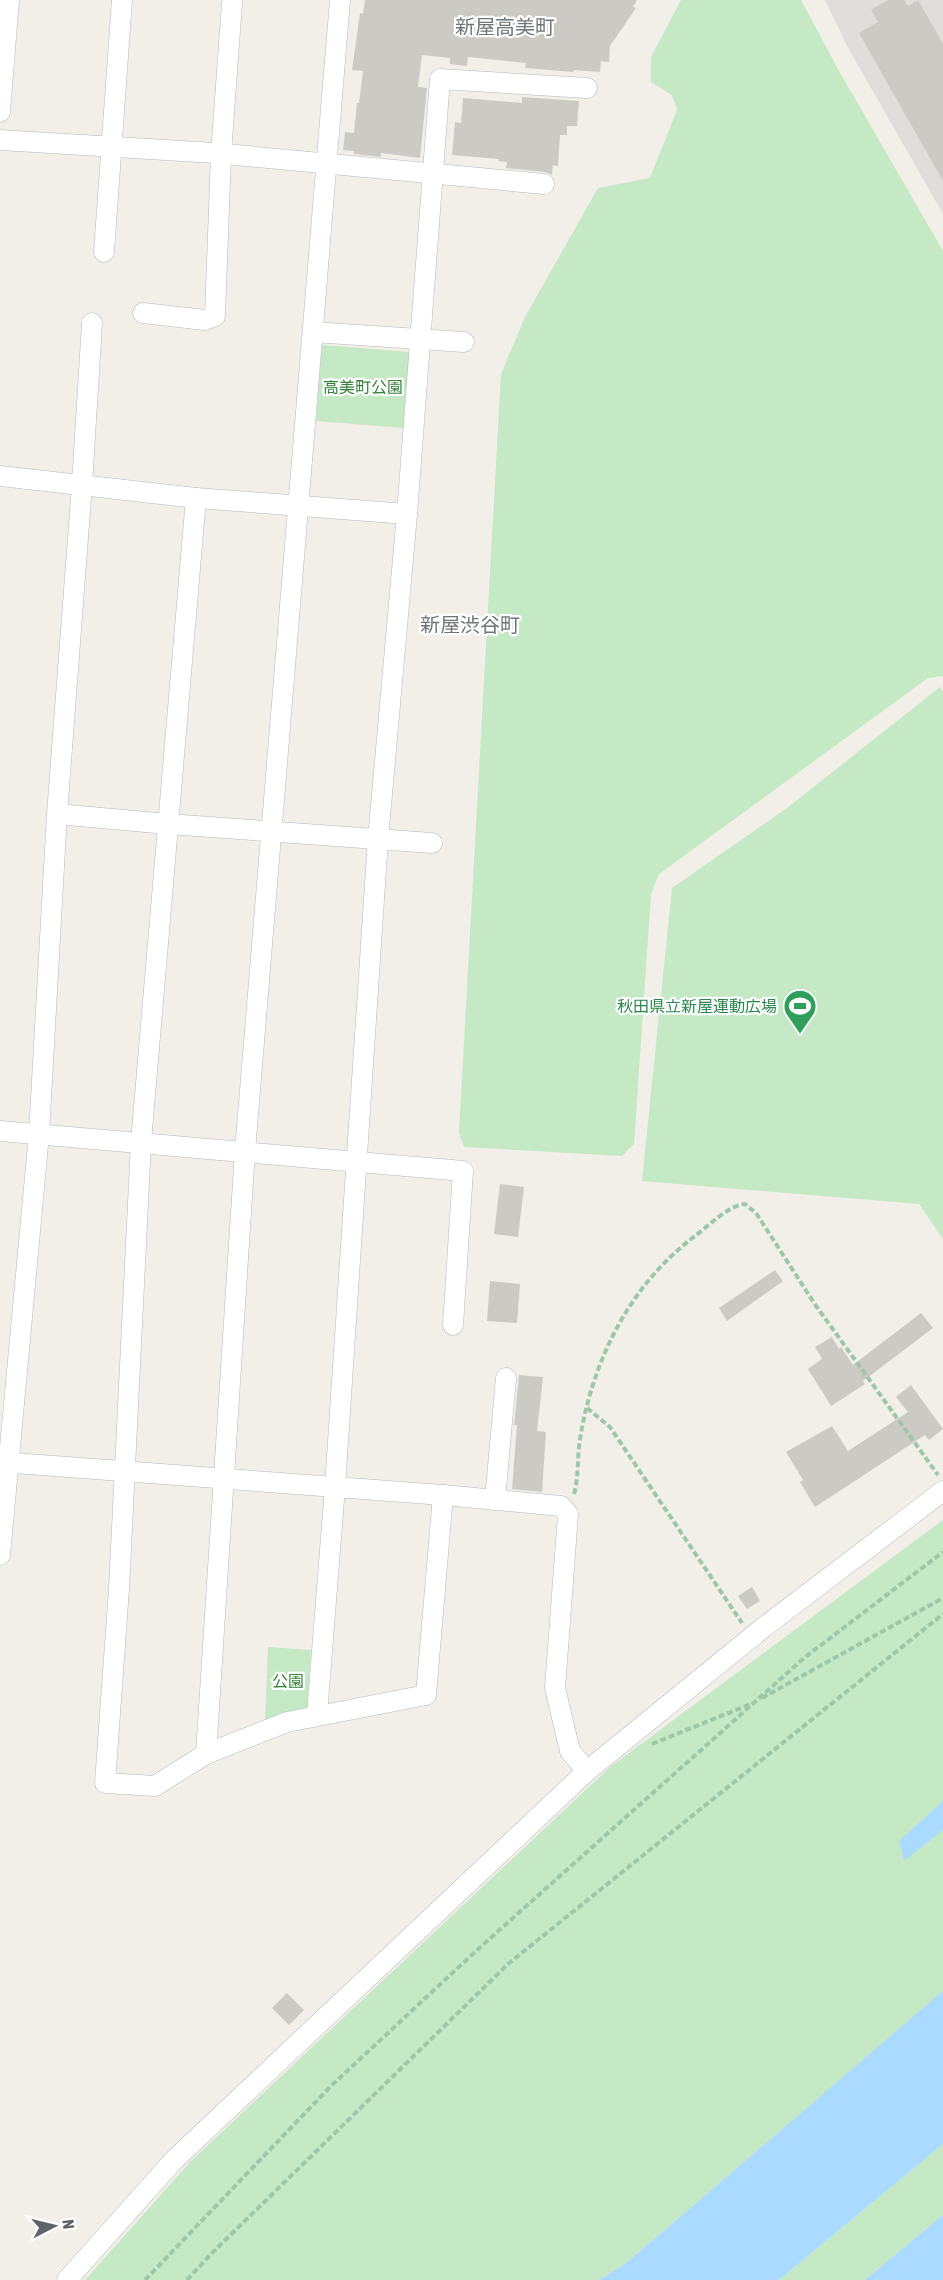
<svg xmlns="http://www.w3.org/2000/svg" width="943" height="2280" font-family="'Asap Condensed','Noto Sans JP',sans-serif">
<style>
.industrial{fill:#e0deda}
.green{fill:#c5e8c5}
.water{fill:#aadaff}
.building{fill:#cccac5}
.lines{fill:none;stroke-linecap:round;stroke-linejoin:round}
.minor-casing{stroke:#b5b8bc;stroke-width:21}
.path{stroke:#9cc7a9;stroke-width:4;stroke-dasharray:6 3;stroke-linecap:butt}
.minor{stroke:#fff;stroke-width:20}
.labels{text-anchor:middle;dominant-baseline:central;stroke-width:4.5;stroke-linejoin:round;paint-order:stroke}
.park-label{font-size:16px;fill:#348238;stroke:#fff}
.leisure-label{font-size:16px;fill:#27864d;stroke:#fff;text-anchor:end}
.quarter-label{font-size:20px;fill:#70757a;stroke:#fff}
</style>
<rect width="100%" height="100%" fill="#f1efe8"/>
<!-- industrial -->
<path class="industrial" d="M825 0H943V214L847 46Z"/>
<!-- green -->
<g class="green">
<path d="M681 0H801L839 71 943 251V676L928 678 659 874 651 894 634 1144 622 1156 464 1147 459 1133 501 374 525 317 598 188 650 178 677 110 672 95 651 82V57Z"/>
<path d="M322 345 410 352 404 428 316 421Z"/>
<path d="M940 687 943 692V1239L919 1204 642 1181 672 888 787 808Z"/>
<path d="M943 1520V1991L937 1997 625 2264 599 2280H85L191 2161 610 1767Z"/>
<path d="M268 1647 311 1650 307 1711 265 1722Z"/>
<path d="M943 2144V2215L865 2280H779Z"/>
</g>
<!-- water -->
<g class="water">
<path d="M943 1801V1830L904 1861 899 1841Z"/>
<path d="M943 1991V2144L779 2280H599L625 2264Z"/>
<path d="M943 2215V2280H865Z"/>
</g>
<!-- building -->
<g class="building">
<path d="M365 0H637L633 7 636 8 610 46 609 62 601 61 600 72 574 70 573 72 525 68 526 63 468 57 467 66 450 64V58L422 55 418 87 427 88 420 158 381 153V157L354 154V151L343 150 345 132 354 133 357 103H359L363 71 352 70 360 13 363 14Z"/>
<path d="M888 0H904L908 6 918 0 943 44V181L859 33 878 22 871 10Z"/>
<path d="M522 97 579 101 577 126H567V135H560L558 166 553 165 552 175 545 172 506 168 507 162 498 161 499 159 452 155 455 122 461 123 463 98 522 103Z"/>
<path d="M500 1184 524 1187 518 1237 494 1234Z"/>
<path d="M775 1270 783 1281 727 1321 719 1308Z"/>
<path d="M490 1281 520 1284 517 1323 487 1321Z"/>
<path d="M921 1313 933 1328 863 1381 865 1384 831 1406 808 1369 822 1359 815 1347 832 1337 839 1349 841 1347 853 1365Z"/>
<path d="M519 1375 543 1377 537 1431 546 1432 542 1492 512 1489 517 1425H514Z"/>
<path d="M911 1385 943 1429 929 1440 925 1435 815 1507 800 1482 803 1480 786 1452 832 1426 848 1451 908 1412 896 1397Z"/>
<path d="M752 1587 760 1601 747 1609 738 1596Z"/>
<path d="M287 1993 304 2010 289 2025 272 2008Z"/>
</g>
<g class="lines">
<!-- minor casing -->
<g class="minor-casing">
<g id="minor">
<path d="M0 112 9 0"/>
<path d="M0 140 215 153 544 184"/>
<path d="M104 252 122 0"/>
<path d="M143 313 205 320 215 316 221 154 232 3"/>
<path d="M313 332 464 342"/>
<path d="M0 476 196 498 407 514"/>
<path d="M196 498 141 1142 119 1589 105 1783 155 1786 206 1754 287 1722 426 1695 443 1495"/>
<path d="M57 814 168 824 432 843"/>
<path d="M0 1131 463 1171 453 1325"/>
<path d="M0 1462 443 1495 561 1506 568 1514 555 1688 570 1751 587 1771"/>
<path d="M495 1500 506 1378"/>
<path d="M0 1555 39 1134 57 814 82 485 92 323"/>
<path d="M317 1715 335 1487 378 839 407 514 440 79 587 88"/>
<path d="M206 1754 245 1151 340 0"/>
<path d="M67 2280 174 2160 587 1771 764 1627 943 1491"/>
</g>
</g>
<!-- path -->
<g class="path">
<path d="M587 1408 610 1427 742 1623"/>
<path d="M574 1494C579 1476 577 1457 580 1439 593 1359 630 1285 695 1236 710 1225 727 1206 745 1204L756 1213 814 1303 938 1475"/>
<path d="M762 1698 943 1598"/>
<path d="M652 1744 753 1703"/>
<path d="M145 2280 331 2086 476 1951 804 1658 943 1552"/>
<path d="M187 2280 211 2254 508 1964 943 1614"/>
</g>
<!-- minor -->
<use href="#minor" class="minor"/>
</g>
<!-- icons -->
<defs>
<g id="stadium-pin" transform="scale(1.725)"><path d="M0 17L-7.5 6A9.5 9.5 0 1 1 7.5 6Z" fill="#2e9e5b" stroke="#fff"/><path d="M0-5a6.5 5 0 1 0 0 10a6.5 5 0 1 0 0-10ZM-3.5-1.8h7v3.6h-7Z" fill="#fff"/></g>
</defs>
<g fill-rule="evenodd">
<use href="#stadium-pin" x="800" y="1006"/>
</g>
<g class="labels">
<!-- park labels -->
<g class="park-label">
<text x="363" y="387">高美町公園</text>
<text x="288" y="1681">公園</text>
</g>
<!-- leisure labels -->
<g class="leisure-label">
<text x="777" y="1006">秋田県立新屋運動広場</text>
</g>
<!-- quarter labels -->
<g class="quarter-label">
<text x="505" y="26">新屋高美町</text>
<text x="470" y="624">新屋渋谷町</text>
</g>
</g>
<!-- north arrow -->
<g transform="translate(54 2226) rotate(83)" stroke="#ffffff" stroke-width="4.5" paint-order="stroke">
<path d="M0-4.5L10 22L0 15L-10 22Z" fill="#5f6368"/>
<text y="-9" font-size="16" font-weight="bold" text-anchor="middle" fill="#5f6368">N</text>
</g>
</svg>
